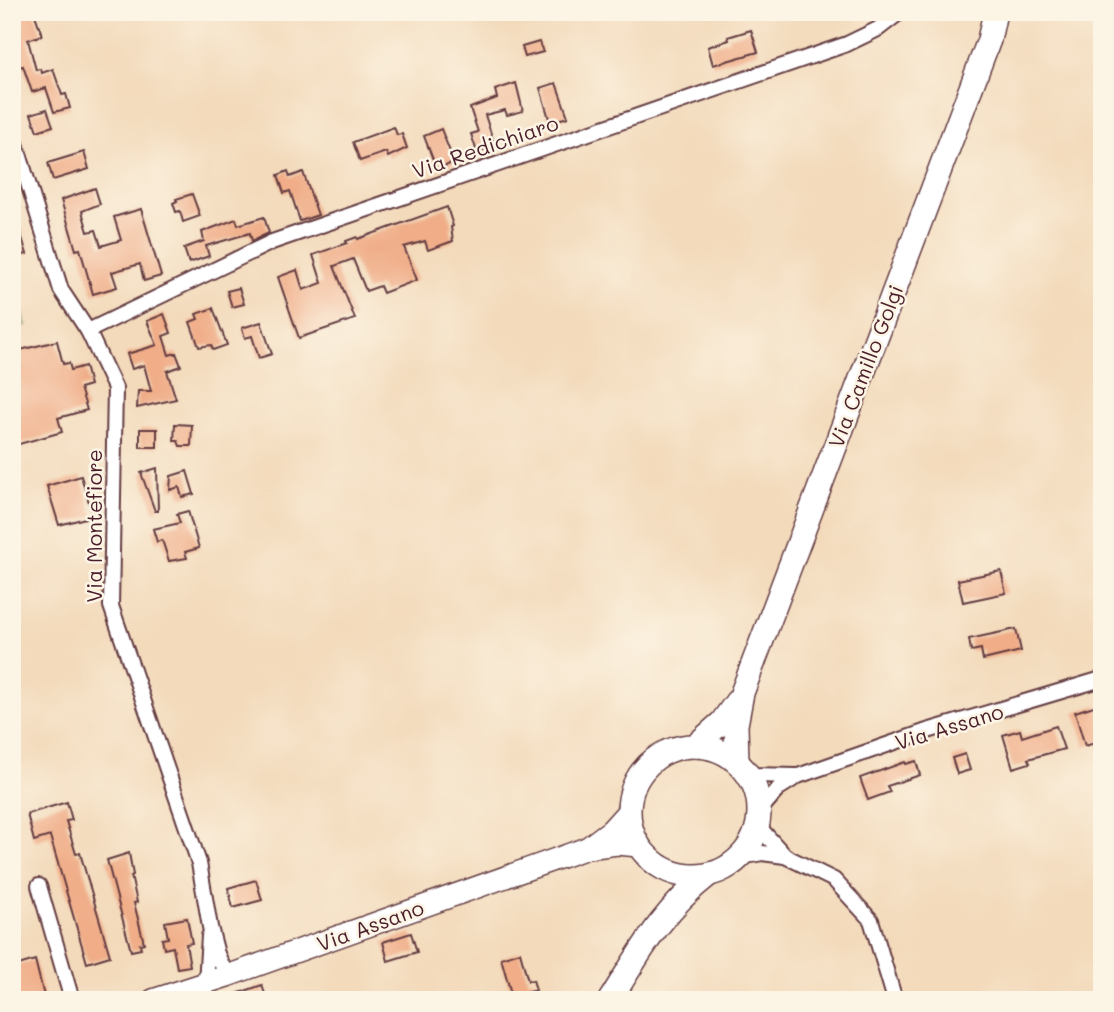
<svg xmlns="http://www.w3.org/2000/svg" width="1114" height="1012" font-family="Mali,sans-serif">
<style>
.green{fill:#a0d485;stroke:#757a58;stroke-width:2}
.building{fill:#f0ad88}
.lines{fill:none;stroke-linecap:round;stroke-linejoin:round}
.street-casing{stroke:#633b41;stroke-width:18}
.secondary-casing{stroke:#633b41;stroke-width:24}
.primary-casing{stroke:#633b41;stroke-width:26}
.street{stroke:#fff;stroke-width:14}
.secondary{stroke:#fff;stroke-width:21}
.primary{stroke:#fff;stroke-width:23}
.labels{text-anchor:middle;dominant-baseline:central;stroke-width:5;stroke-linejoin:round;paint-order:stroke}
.street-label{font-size:21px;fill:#4a1f2b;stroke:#fcf5e5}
</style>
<rect width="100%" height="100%" fill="#fcf5e5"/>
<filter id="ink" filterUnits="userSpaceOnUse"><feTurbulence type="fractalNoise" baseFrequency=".0143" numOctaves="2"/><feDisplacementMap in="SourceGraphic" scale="14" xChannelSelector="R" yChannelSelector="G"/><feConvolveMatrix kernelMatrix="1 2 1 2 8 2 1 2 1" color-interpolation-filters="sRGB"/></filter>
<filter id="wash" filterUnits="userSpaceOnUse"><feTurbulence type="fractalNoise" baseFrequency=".00686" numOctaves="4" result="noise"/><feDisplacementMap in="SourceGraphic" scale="28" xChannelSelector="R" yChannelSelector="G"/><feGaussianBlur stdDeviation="1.57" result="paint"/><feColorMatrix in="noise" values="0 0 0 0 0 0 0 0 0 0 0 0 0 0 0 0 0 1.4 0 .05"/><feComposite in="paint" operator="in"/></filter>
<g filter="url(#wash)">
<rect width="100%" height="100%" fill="#f3dabb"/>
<!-- green -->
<path class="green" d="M12 283 26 325 12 329Z"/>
<g id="blocks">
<!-- building -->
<g class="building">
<path d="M12 12H34L42 35 28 40 36 70 41 69 42 73 53 69 62 95 66 94 70 108 54 112 46 88 32 92 23 66 18 67 14 51 18 50 12 35Z"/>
<path d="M751 30 758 52 713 65 708 47 729 40 728 37Z"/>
<path d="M539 42 543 52 525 57 522 47Z"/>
<path d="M516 83 523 111 507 115 505 110 485 115 495 146 477 152 471 134 478 132 470 108 497 98 495 90Z"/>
<path d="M556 83 568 117 550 122 540 88Z"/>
<path d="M47 109 53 126 37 131 31 114Z"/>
<path d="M394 127 397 135 402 134 407 148 388 157 386 152 360 161 353 142Z"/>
<path d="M441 129 454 162 437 170 424 136Z"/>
<path d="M84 152 89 169 53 180 48 163Z"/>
<path d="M288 171 290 177 303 172 318 215 300 221 290 191 284 193 278 175Z"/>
<path d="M95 188 100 204 82 211 88 232 96 230 101 246 121 240 114 217 141 209 161 276 144 281 140 264 112 272 117 287 93 294 80 249 76 250 61 200Z"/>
<path d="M192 194 200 216 183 222 180 211 176 212 173 203 177 201 176 199Z"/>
<path d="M447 207 453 226 451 227 453 241 428 250 425 241 404 247 417 280 383 293 380 286 366 291 353 259 334 266 355 319 299 338 278 277 297 270 303 290 322 283 313 255 347 243 346 241 357 237 358 239Z"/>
<path d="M12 215H15L27 254 15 257 12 249Z"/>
<path d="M264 217 269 233 252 241 250 233 206 246 209 256 189 263 184 248 204 241 202 232 236 219 238 225Z"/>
<path d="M239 288 244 304 232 307 227 291Z"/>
<path d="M213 308 227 345 213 350 211 345 199 347 190 322 198 319 196 314Z"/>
<path d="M164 314 171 333 163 336 169 355 176 353 181 366 167 371 176 399 137 408 138 391H151L144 365 132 369 127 354 157 345 147 321Z"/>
<path d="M261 322 272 354 259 358 252 336 245 338 242 328Z"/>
<path d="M57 341 63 364 69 363 71 370 85 366 90 385 80 388 87 410 58 418 62 432 12 446V352Z"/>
<path d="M175 424 192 425 191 446H180L178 441H174Z"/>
<rect x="140" y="429" width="17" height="18"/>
<path d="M157 468 158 511H155L141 473Z"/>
<path d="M187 471 194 494 182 497 179 487 170 490 171 476Z"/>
<path d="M81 476 93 516 59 525 47 486Z"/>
<path d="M188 511 199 548 185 552 187 558 169 561 162 540 157 542 153 529 180 523 177 514Z"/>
<path d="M1001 571 1006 593 963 602 958 580Z"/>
<path d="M1016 629 1021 651 983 660 981 649 971 651 969 639Z"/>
<path d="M1097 705 1102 721V741L1085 746 1075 712Z"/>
<path d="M1056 726 1064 749 1028 759 1030 763 1013 768 1003 735 1020 730 1022 737Z"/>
<path d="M965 754 970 770 957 774 952 758Z"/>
<path d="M916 761 920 775 887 786 890 792 868 800 860 778 905 762 906 764Z"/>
<path d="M67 802 72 820 66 821 76 854 80 853 110 956 87 963 50 836 34 841 27 814Z"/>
<path d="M129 853 133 875 131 876 137 902 134 903 144 943 140 944 141 949 131 951 107 860Z"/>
<path d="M256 880 262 900 233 908 228 888Z"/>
<path d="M187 918 192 943 186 944 190 966 177 968 173 947 164 949 162 939 168 938 165 922Z"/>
<path d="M411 933 417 952 388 961 383 942Z"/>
<path d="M520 952 528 981 533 980 536 990 512 997 501 958Z"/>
<path d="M35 960 45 1000H17L15 991 12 992V967Z"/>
<path d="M262 985 267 1000H225V998Z"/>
</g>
</g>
</g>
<g filter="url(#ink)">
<use href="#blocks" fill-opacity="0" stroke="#633b41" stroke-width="2"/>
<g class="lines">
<!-- street casing -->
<g class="street-casing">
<g id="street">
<path d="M12 131 61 290 88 331 115 388 111 606 199 863 210 927 217 954 227 976"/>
<path d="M88 331 272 242 847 44 878 29 900 12"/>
<path d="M749 775 796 776"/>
<path d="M760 810 779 788 798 776 924 732 1102 679"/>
<path d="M758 826 785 856"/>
<path d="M741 857 762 853 785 856 834 880 871 920 895 1000"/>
<path d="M39 886 72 1000"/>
<path d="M206 983 209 936"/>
</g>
</g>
<!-- secondary casing -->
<g class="secondary-casing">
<g id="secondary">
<path d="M587 848 611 830 629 810"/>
<path d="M153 1000 227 976 587 848 617 844 639 846"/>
</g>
</g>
<!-- primary casing -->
<g class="primary-casing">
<g id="primary">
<circle cx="694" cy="811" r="65"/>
<path d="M695 746 722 722 737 701"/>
<path d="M737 761 736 725 742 693 989 40 995 12"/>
<path d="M610 1000C641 951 661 912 707 876"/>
</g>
</g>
<!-- street -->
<use href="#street" class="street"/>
<!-- secondary -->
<use href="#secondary" class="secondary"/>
<!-- primary -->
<use href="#primary" class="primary"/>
</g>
</g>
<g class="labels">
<!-- street labels -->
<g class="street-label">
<text transform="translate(485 146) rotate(-19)">Via Redichiaro</text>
<text transform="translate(865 366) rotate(-69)">Via Camillo Golgi</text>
<text transform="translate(93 526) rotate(-90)">Via Montefiore</text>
<text transform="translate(949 726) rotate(-17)">Via Assano</text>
<text transform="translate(370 925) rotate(-20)">Via Assano</text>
</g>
</g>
<!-- margin -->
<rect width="1114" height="1012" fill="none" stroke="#fcf5e5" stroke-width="42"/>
</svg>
